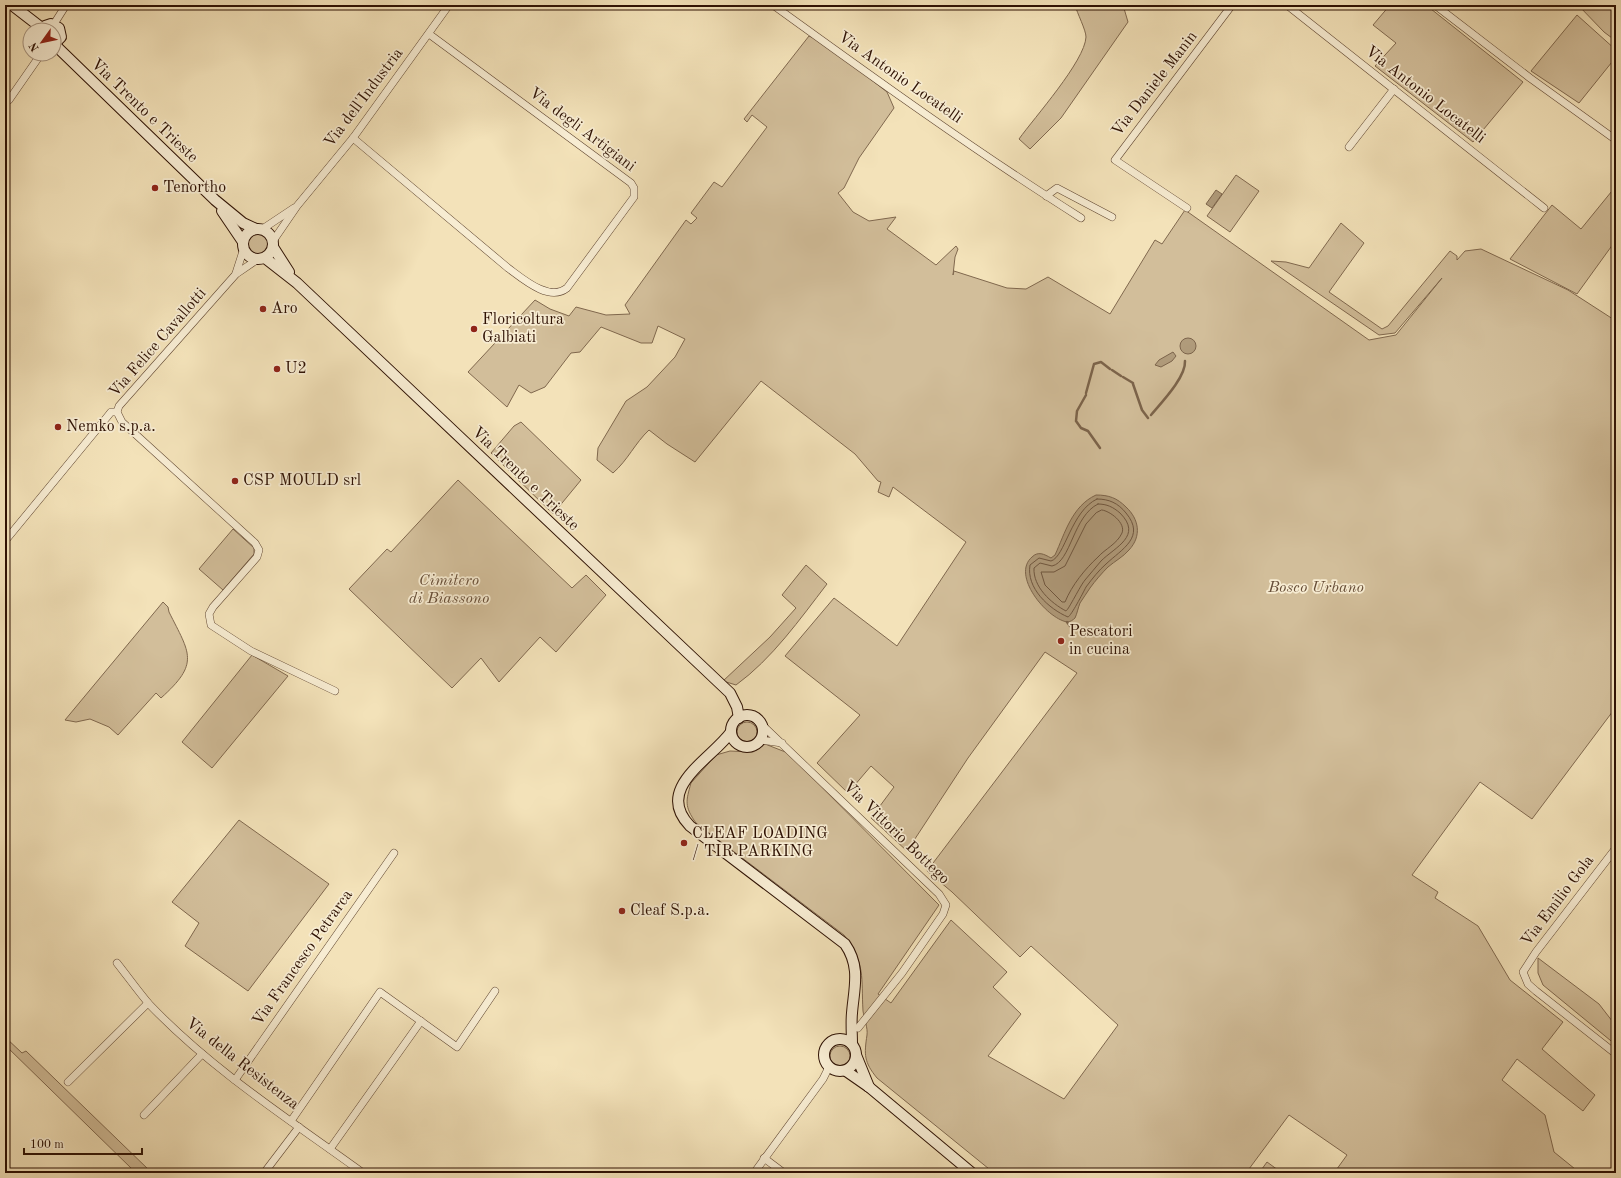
<svg xmlns="http://www.w3.org/2000/svg" width="1621" height="1178" font-family="'Old Standard TT',serif">
<style>
.green{fill:#d2be9a;stroke:#80684e}
.water{fill:#b09b7b;stroke:#7c644b}
.lines{fill:none;stroke-linecap:round;stroke-linejoin:round}
.shore{stroke:#6f563f;stroke-width:1}
.stream{stroke:#7c644b;stroke-width:2.5}
.street-casing{stroke:#5f4530;stroke-width:8}
.secondary-casing{stroke:#2e1103;stroke-width:12}
.street{stroke:#f7ecd2;stroke-width:7}
.secondary{stroke:#f7ecd2;stroke-width:10}
.poi-dot{fill:#8f2418;stroke:#f7ecd2;stroke-width:1.5}
.labels{text-anchor:middle;dominant-baseline:central;stroke-width:3.5;stroke-linejoin:round;paint-order:stroke}
.street-label{font-size:16px;fill:#2e1103;stroke:#f7ecd2}
.poi-label{font-size:16px;fill:#2e1103;stroke:#f7ecd2;text-anchor:start}
.park-label{font-size:16px;font-style:italic;fill:#674e38;stroke:#f7ecd2}
</style>
<rect width="100%" height="100%" fill="#f3e2b9"/>
<filter id="stains"><feTurbulence type="fractalNoise" baseFrequency=".005" numOctaves="4"/><feColorMatrix values="0 0 0 0 .2 0 0 0 0 .09 0 0 0 0 .02 0 0 0 .5 -.17"/></filter>
<radialGradient id="worn" r=".72"><stop offset=".6" stop-color="#630" stop-opacity="0"/><stop offset="1" stop-color="#630" stop-opacity=".3"/></radialGradient>
<!-- green -->
<g class="green">
<path d="M1075 5H1123L1128 22 1061 118 1030 149 1019 139C1034 118 1085 61 1086 37 1086 30 1077 13 1075 5Z"/>
<path d="M1390 5H1426L1523 82 1473 142 1375 66 1396 43 1373 25Z"/>
<path d="M1578 5H1616V41L1604 32Z"/>
<path d="M1577 15 1616 50V57L1579 103 1531 71Z"/>
<path d="M809 36 823 42 887 92 894 108 859 158 844 188 838 193 853 212 869 221 896 217 887 229 936 265 956 246 958 249 955 257 953 275 954 271 1007 288 1026 289 1048 277 1110 314 1155 240 1162 244 1185 210 1369 340 1396 335 1442 278 1395 333 1379 335 1271 261 1286 262 1309 268 1341 223 1364 243 1329 292 1382 329 1388 326 1450 251 1457 256V260L1465 251 1481 249 1568 290 1616 321V707L1532 819 1480 782 1412 875 1438 892 1435 898 1478 926 1510 980 1563 1022 1542 1049 1595 1095 1583 1111 1517 1059 1502 1080 1545 1115 1554 1152 1580 1173H1334L1347 1155 1289 1115 1246 1173H994L877 1078C864 1062 864 1055 867 1035 868 1028 864 1018 863 1011 861 977 866 964 844 935L696 823C684 806 686 801 691 783L716 755 730 751 753 752 765 744 788 753 939 905 878 994 891 1003 951 920 1007 972 993 987 1021 1014 988 1056 1064 1099 1118 1025 1031 946 1020 957 952 892 927 871 1077 673 1045 652 968 758 907 851 871 818 894 787 871 766 848 793 817 763 860 715 785 656 834 598 897 646 966 542 893 487 889 497 878 492 881 482 878 481 855 454 761 381 695 462 667 444 649 430C635 443 628 460 613 473L597 460 598 448 626 401 647 387 675 357 685 339 658 326 652 343H641L601 327 580 352 571 353 545 387 531 393 519 385 507 407 468 372 535 300 550 309 569 316 576 307 606 315 630 314 625 305 686 220 691 224 697 218 691 213 714 182 722 187 767 127 752 115 747 122 744 119Z"/>
<path d="M1236 175 1259 191 1230 232 1207 216Z"/>
<path d="M1616 186V240L1577 294 1510 259 1552 205 1581 229Z"/>
<circle cx="259" cy="244" r="11"/>
<path d="M521 422 581 480 553 514 491 453 514 426Z"/>
<path d="M458 480 572 588 586 575 606 595 556 652 540 637 499 682 481 658 452 688 349 589 387 549 391 552Z"/>
<path d="M233 529 254 548V554L223 590 199 569Z"/>
<path d="M806 565 827 584C800 619 772 659 736 685L723 681 770 637 796 608 782 595Z"/>
<path d="M163 602 168 607 169 612C190 654 200 663 161 698L156 693 118 735 109 727 90 719 76 722 65 720Z"/>
<path d="M252 655 288 676 212 768 182 742Z"/>
<circle cx="747" cy="732" r="10"/>
<path d="M239 820 329 884 248 991 185 946 199 923 172 902Z"/>
<path d="M1538 958 1599 1004 1616 1026V1045L1543 985 1538 973Z"/>
<path d="M5 1037 22 1053 26 1051 150 1171 149 1173H129L132 1169 5 1045Z"/>
<circle cx="840" cy="1056" r="10"/>
<path d="M1267 1162 1278 1170 1275 1173H1259Z"/>
</g>
<!-- water -->
<g class="water">
<path d="M1216 190 1222 194 1212 208 1206 204Z"/>
<circle cx="1188" cy="346" r="8"/>
<path d="M1173 352 1176 356 1172 361 1161 367 1155 365 1159 360Z"/>
<path d="M1096 495C1109 495 1117 498 1126 507 1139 519 1142 536 1129 550 1123 557 1115 561 1108 567 1102 573 1095 581 1090 588 1087 593 1083 598 1080 603 1078 608 1077 614 1075 618 1073 620 1070 622 1067 622 1046 618 1011 575 1032 557 1038 551 1044 554 1051 558L1055 555C1065 533 1072 506 1096 495Z"/>
</g>
<g class="lines">
<!-- shore -->
<g class="shore">
<path d="M1097 499C1109 499 1118 503 1126 513 1146 537 1122 549 1106 564 1099 570 1092 579 1086 587 1083 593 1071 616 1068 617 1049 609 1026 588 1030 565L1039 558 1051 561C1065 557 1071 511 1097 499Z"/>
<path d="M1098 504C1107 504 1113 507 1120 513 1143 536 1115 547 1101 561 1096 567 1090 574 1085 580 1080 586 1069 609 1066 611 1051 603 1033 587 1034 568L1040 563 1052 566C1071 562 1073 516 1098 504Z"/>
<path d="M1102 510C1110 511 1126 523 1122 533 1117 544 1105 549 1098 557 1085 569 1072 585 1065 602H1062L1045 585 1041 572H1054L1065 566 1086 524 1096 513Z"/>
</g>
<!-- stream -->
<g class="stream">
<path d="M1112 370 1121 376"/>
<path d="M1123 377 1133 383"/>
<path d="M1133 384 1142 410 1148 418"/>
<path d="M1086 393 1094 364 1101 362 1110 369"/>
<path d="M1086 395 1077 411 1076 421 1081 428 1088 431 1100 448"/>
<path d="M1151 415C1162 402 1186 377 1185 361"/>
<path d="M1067 622 1070 626"/>
</g>
<!-- street casing -->
<g class="street-casing">
<g id="street">
<path d="M773 5C874 78 975 151 1081 218"/>
<path d="M1287 5 1544 208"/>
<path d="M1435 5 1530 78 1616 140"/>
<path d="M54 24 66 5"/>
<path d="M5 101 9 100 41 54"/>
<path d="M353 138 508 268C523 279 549 302 567 288L634 197V188L631 183 429 34"/>
<path d="M1349 147 1394 89"/>
<path d="M1046 196 1057 188 1112 217"/>
<path d="M1187 208 1115 160 1232 5"/>
<path d="M261 230 294 208"/>
<path d="M273 241 297 206 353 138 449 5"/>
<path d="M258 259 236 274 119 406 117 412 122 422 255 543 259 550 257 557 213 607 209 614 211 625 251 651 335 691"/>
<path d="M236 273 244 248"/>
<path d="M5 541 107 417 111 412H117"/>
<path d="M758 721 939 894 946 905 943 914 902 973 858 1028"/>
<path d="M761 740 782 743"/>
<path d="M1616 848 1536 952 1523 972 1528 984 1536 991 1616 1054"/>
<path d="M117 963C128 977 138 991 149 1004 212 1070 290 1120 363 1173"/>
<path d="M235 1080 394 853"/>
<path d="M68 1082 148 1003"/>
<path d="M144 1115 202 1054"/>
<path d="M291 1121 380 992 457 1047 495 991"/>
<path d="M330 1149 421 1021"/>
<path d="M764 1158 784 1173"/>
<path d="M264 1173 299 1127"/>
<path d="M754 1173 823 1079 827 1071 828 1066"/>
</g>
</g>
<!-- secondary casing -->
<g class="secondary-casing">
<g id="secondary">
<path d="M12 5 43 29"/>
<path d="M42 30 45 26 51 24 59 28 61 37 54 44"/>
<path d="M54 44 215 200 243 223 256 229"/>
<path d="M222 211 243 242"/>
<circle cx="258" cy="244" r="15"/>
<path d="M273 247 289 272"/>
<path d="M265 258 297 283 730 693 737 707 739 718"/>
<circle cx="747" cy="731" r="16"/>
<path d="M731 732C712 759 653 788 690 826L845 944C861 967 854 988 852 1013 851 1023 852 1034 852 1044"/>
<circle cx="840" cy="1055" r="16"/>
<path d="M856 1055 869 1087"/>
<path d="M846 1071 869 1087 972 1173"/>
</g>
</g>
<!-- street -->
<use href="#street" class="street"/>
<!-- secondary -->
<use href="#secondary" class="secondary"/>
</g>
<!-- markers -->
<g class="poi-dot">
<circle cx="155" cy="188" r="4"/>
<circle cx="263" cy="309" r="4"/>
<circle cx="474" cy="329" r="4"/>
<circle cx="277" cy="369" r="4"/>
<circle cx="58" cy="427" r="4"/>
<circle cx="235" cy="481" r="4"/>
<circle cx="1061" cy="641" r="4"/>
<circle cx="684" cy="843" r="4"/>
<circle cx="622" cy="911" r="4"/>
</g>
<g class="labels">
<!-- street labels -->
<g class="street-label">
<text transform="translate(900 78) rotate(35)">Via Antonio Locatelli</text>
<text transform="translate(1155 84) rotate(-52)">Via Daniele Manin</text>
<text transform="translate(1425 95) rotate(38)">Via Antonio Locatelli</text>
<text transform="translate(364 98) rotate(-53)">Via dell'Industria</text>
<text transform="translate(144 111) rotate(44)">Via Trento e Trieste</text>
<text transform="translate(582 130) rotate(37)">Via degli Artigiani</text>
<text transform="translate(158 343) rotate(-49)">Via Felice Cavallotti</text>
<text transform="translate(525 479) rotate(44)">Via Trento e Trieste</text>
<text transform="translate(896 833) rotate(44)">Via Vittorio Bottego</text>
<text transform="translate(1558 901) rotate(-53)">Via Emilio Gola</text>
<text transform="translate(303 958) rotate(-55)">Via Francesco Petrarca</text>
<text transform="translate(242 1064) rotate(38)">Via della Resistenza</text>
</g>
<!-- poi labels -->
<g class="poi-label">
<text x="163" y="188">Tenortho</text>
<text x="271" y="309">Aro</text>
<text x="482" y="320">Floricoltura<tspan x="482" dy="18">Galbiati</tspan></text>
<text x="285" y="369">U2</text>
<text x="66" y="427">Nemko s.p.a.</text>
<text x="243" y="481">CSP MOULD srl</text>
<text x="1069" y="632">Pescatori<tspan x="1069" dy="18">in cucina</tspan></text>
<text x="692" y="834">CLEAF LOADING<tspan x="692" dy="18">/ TIR PARKING</tspan></text>
<text x="630" y="911">Cleaf S.p.a.</text>
</g>
<!-- park labels -->
<g class="park-label">
<text x="449" y="581">Cimitero<tspan x="449" dy="18">di Biassono</tspan></text>
<text x="1316" y="588">Bosco Urbano</text>
</g>
</g>
<!-- margin -->
<rect width="1621" height="1178" fill="none" stroke="#f3e2b9" stroke-width="20"/>
<rect x="6" y="6" width="1609" height="1166" fill="none" stroke="#2e1103" stroke-width="2"/>
<rect x="10" y="10" width="1601" height="1158" fill="none" stroke="#2e1103"/>
<!-- north arrow -->
<g transform="translate(42 42) rotate(237)"><circle r="19" fill="#f7ecd2" stroke="#a7947f"/>
<path d="M0-3L7 15L0 10L-7 15Z" fill="#8f2418"/>
<text y="-6" font-size="11" font-weight="bold" text-anchor="middle" fill="#2e1103">N</text>
</g>
<!-- scale -->
<path d="M24 1148v6h118v-6" fill="none" stroke="#2e1103" stroke-width="2"/>
<text x="30" y="1148" font-size="12" fill="#2e1103" stroke="#f7ecd2" stroke-width="3" paint-order="stroke">100 m</text>
<rect width="100%" height="100%" filter="url(#stains)"/>
<rect width="100%" height="100%" fill="url(#worn)"/>
</svg>
